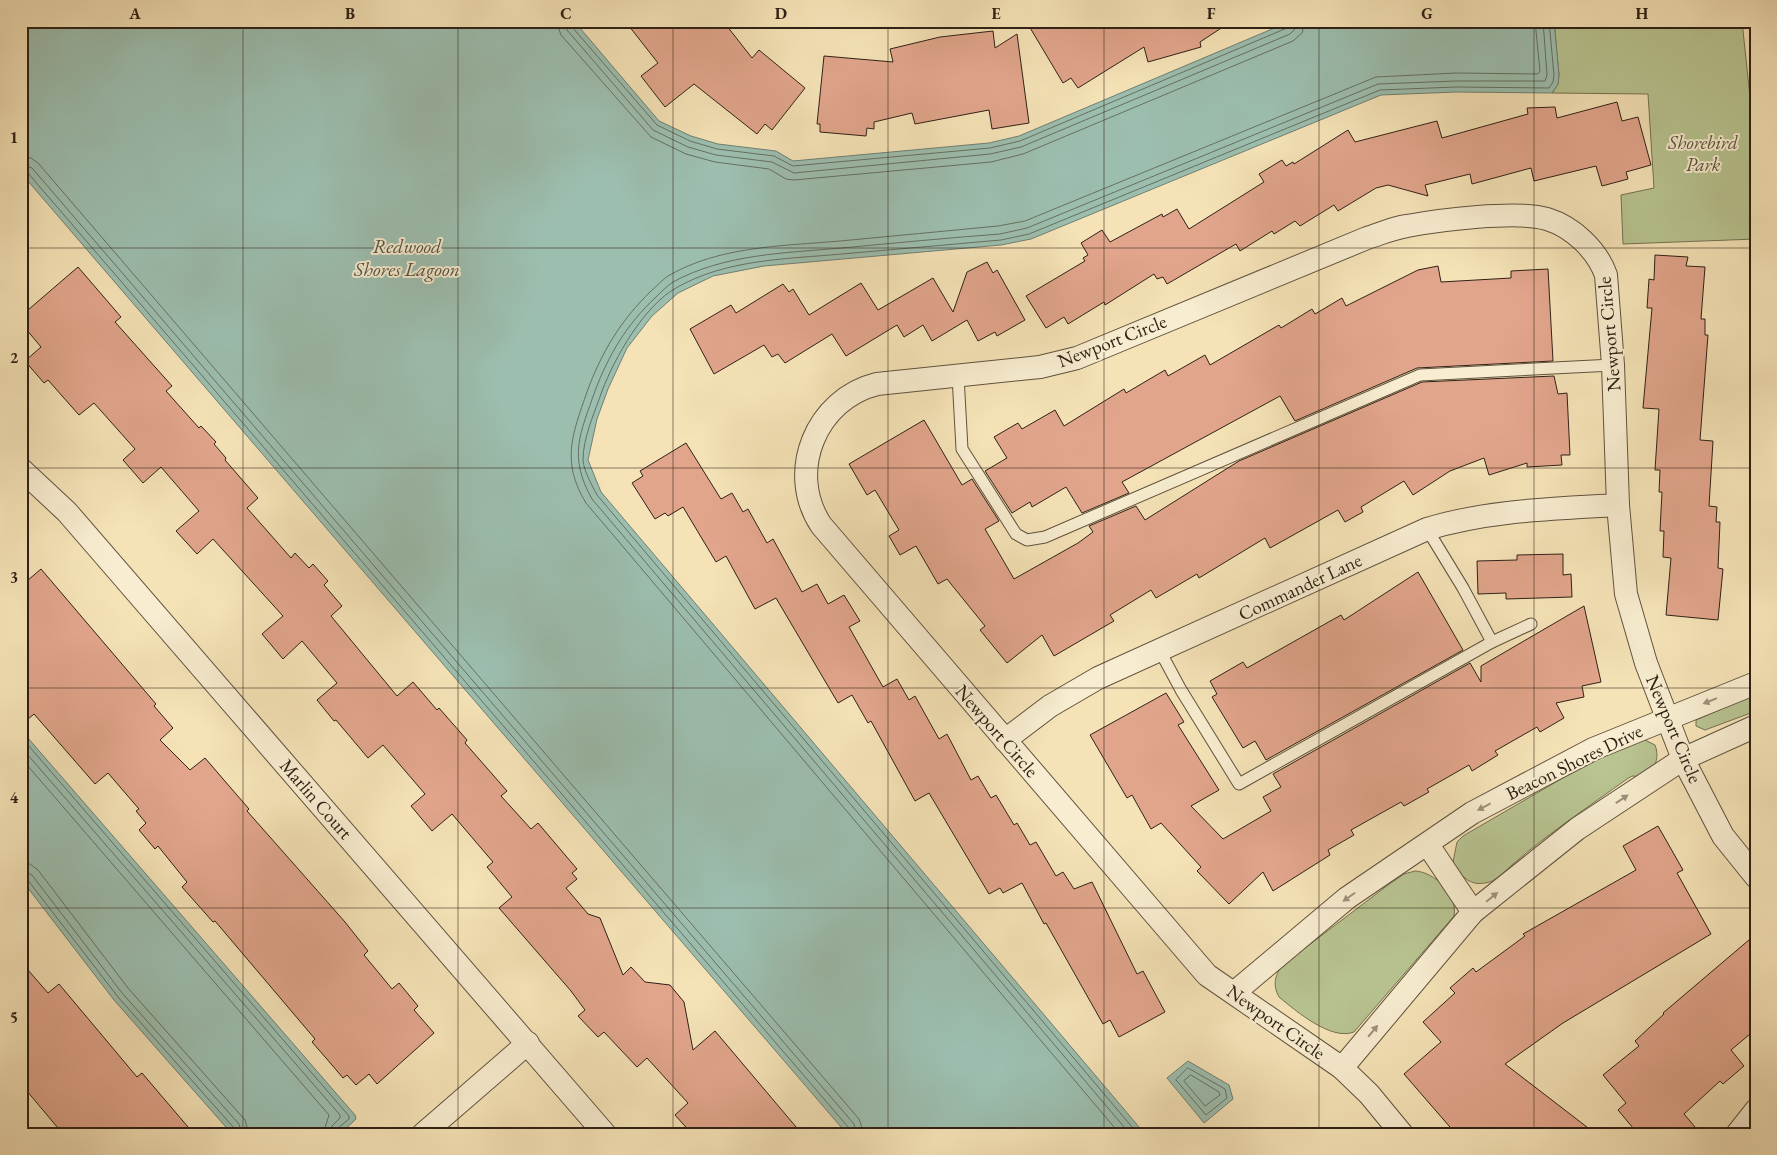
<svg xmlns="http://www.w3.org/2000/svg" width="1777" height="1155" font-family="'EB Garamond',serif">
<style>
.green{fill:#b8c491;stroke:#747254}
.water{fill:#9cbeaf;stroke:#707f72}
.lines{fill:none;stroke-linecap:round;stroke-linejoin:round}
.shore{stroke:#667062;stroke-width:1}
.building{fill:#e1a58b;stroke:#2f2116}
.service-casing{stroke:#60523e;stroke-width:13}
.minor-casing{stroke:#60523e;stroke-width:24}
.service{stroke:#f8edd0;stroke-width:11}
.minor{stroke:#f8edd0;stroke-width:22}
.oneway{fill:#9e917c}
.grid{fill:none;stroke:#2f2116;stroke-width:1;stroke-opacity:0.55}
.labels{text-anchor:middle;dominant-baseline:central;stroke-width:4;stroke-linejoin:round;paint-order:stroke}
.park-label{font-size:19px;font-style:italic;fill:#58523b;stroke:#f8edd0}
.street-label{font-size:19px;fill:#2f2116;stroke:#f8edd0}
.water-label{font-size:20px;font-style:italic;fill:#505044;stroke:#f8edd0}
.neatline{fill:none;stroke:#2f2116;stroke-width:2}
.grid-label{font-size:16px;text-anchor:middle;font-weight:bold;fill:#2f2116}
</style>
<rect width="100%" height="100%" fill="#f5e3b7"/>
<filter id="stains"><feTurbulence type="fractalNoise" baseFrequency=".004" numOctaves="4"/><feColorMatrix values="0 0 0 0 .2 0 0 0 0 .09 0 0 0 0 .02 0 0 0 .5 -.17"/></filter>
<radialGradient id="worn" r=".72"><stop offset=".6" stop-color="#630" stop-opacity="0"/><stop offset="1" stop-color="#630" stop-opacity=".3"/></radialGradient>
<!-- green -->
<g class="green">
<path d="M1554 21H1742L1756 154V239L1623 244 1621 195 1654 188 1648 94 1552 93 1558 84 1559 75Z"/>
<path d="M1756 694V711L1705 730 1696 726V720Z"/>
<path d="M1645 740 1655 745C1660 759 1655 767 1645 777L1632 776 1627 779C1588 807 1549 833 1513 864 1505 871 1496 882 1485 883 1468 886 1461 875 1453 862L1457 842 1463 836 1561 779 1632 742Z"/>
<path d="M1415 871C1435 872 1458 895 1454 916L1354 1032C1331 1041 1296 1011 1279 997 1272 984 1275 974 1284 964L1388 885 1404 874Z"/>
</g>
<!-- water -->
<g class="water">
<path d="M21 21H574L659 121 691 136 718 144 776 151 793 161 989 143 1019 136 1291 21H1554L1559 75 1558 84 1552 93 1456 92 1381 95 1031 239 1001 245 764 266 713 276 678 293 652 316 627 348 608 389 597 419 588 460 601 492 1145 1134H847L21 173Z"/>
<path d="M21 730 355 1115 356 1119 340 1134H232L114 1000 21 879Z"/>
<path d="M1188 1061 1229 1085 1233 1099 1204 1123 1167 1078Z"/>
</g>
<g class="lines">
<!-- shore -->
<g class="shore">
<path d="M556 21 561 35 651 137 686 154 715 162 769 169 786 179 794 180 991 162 1023 154 1293 41 1302 33 1305 21"/>
<path d="M564 21 567 30 653 130 688 147 716 155 772 162 794 173 990 154 1021 147 1290 34 1295 29 1297 21"/>
<path d="M570 21 572 27 657 125 690 141 717 149 774 156 793 166 990 148 1020 141 1287 28 1291 21"/>
<path d="M21 156 31 158 38 163 859 1119 864 1134"/>
<path d="M21 164 32 168 854 1124 857 1134"/>
<path d="M21 170 27 172 849 1128 850 1134"/>
<path d="M21 737 349 1116V1119L338 1128 337 1134"/>
<path d="M21 747 340 1115V1118L332 1126 331 1134"/>
<path d="M21 758 329 1115 323 1134"/>
<path d="M21 863 30 864 38 870 128 988 245 1120 249 1134"/>
<path d="M21 870 32 875 122 993 239 1124 242 1134"/>
<path d="M21 877 27 879 118 997 234 1128 235 1134"/>
<path d="M1188 1068 1225 1089 1227 1098 1206 1115 1176 1080Z"/>
<path d="M1191 1075 1219 1092 1220 1095 1205 1106 1184 1081Z"/>
<path d="M1120 1134 586 503C561 462 572 435 587 392 601 353 621 320 651 291 657 286 662 280 668 276 719 246 783 246 840 241 893 236 946 231 998 226L1025 221 1376 77 1456 73 1538 74 1540 71 1535 21"/>
<path d="M1130 1134 592 499C568 456 580 434 595 391 609 354 627 324 656 297 661 292 667 286 673 282 724 254 785 253 842 248 894 243 947 238 1000 234L1027 228 1378 84 1456 81H1545L1547 75 1543 21"/>
<path d="M1138 1134 597 495C592 485 584 472 583 460 583 437 595 412 602 391 615 357 644 306 676 288 726 259 787 259 842 254 895 249 948 245 1001 240L1029 234 1380 90 1456 87 1549 88 1553 82 1554 75 1549 21"/>
</g>
</g>
<!-- building -->
<g class="building">
<path d="M625 21H723L752 58 759 50 805 88 772 130 765 124 757 134 694 84 665 107 641 76 658 63Z"/>
<path d="M1026 21H1232L1200 42 1201 47 1148 62 1144 47 1078 88 1071 78 1063 83Z"/>
<path d="M993 31 995 48 1017 34 1029 123 992 129 989 110 915 124 912 113 874 122V129L867 128 866 136 820 132V124H817L824 56 893 62 890 49 940 37Z"/>
<path d="M1617 102 1622 121 1638 117 1651 165 1626 172 1628 179 1602 186 1596 166 1534 181 1531 168 1472 184 1470 174 1425 185 1428 196 1388 185 1376 188 1338 211 1334 205 1300 226 1295 221 1274 234 1272 231 1240 251 1236 244 1167 284 1163 277 1157 279 1154 274 1105 305 1104 302 1068 324 1064 317 1046 328 1026 296 1085 261 1083 258 1088 255 1081 243 1102 230 1110 242 1162 214 1163 217 1177 209 1189 229 1264 182 1259 174 1282 160 1286 166 1293 162 1294 164 1348 130 1355 142 1437 121 1442 138 1528 114 1527 108 1555 107 1557 118Z"/>
<path d="M1655 255 1688 257 1686 266 1705 267 1701 319H1705V335H1708L1700 440 1713 441 1709 506 1717 507 1716 522H1720L1718 568 1723 569 1718 620 1666 615 1671 558 1663 557 1664 531H1660L1662 492H1659L1660 470H1655L1659 409 1643 408 1652 308H1647L1649 279 1654 280Z"/>
<path d="M987 262 993 273 997 270 1025 320 997 336 995 332 978 341 967 320 932 341 923 325 904 337 897 325 846 356 832 334 785 363 778 354 772 357 764 345 714 374 690 329 731 305 736 313 783 284 789 292 793 289 809 315 861 283 878 310 933 278 953 312 967 272Z"/>
<path d="M1438 266 1441 282 1511 278V271L1548 269 1553 361 1417 368 1295 421 1280 396 1122 482 1129 493 1082 513 1066 487 1032 507 1030 502 1012 513 985 471 1007 458 994 437 1018 423 1022 429 1055 410 1064 426 1124 389 1126 393 1165 370 1168 376 1205 355 1210 365 1279 325 1281 328 1312 309 1315 314 1342 298 1346 306 1418 270Z"/>
<path d="M78 267 121 317 115 322 172 386 166 391 199 428 201 426 216 442 214 444 226 458 225 460 258 498 247 508 291 558 295 553 309 568 313 564 328 581 324 585 342 606 331 616 397 696 413 682 437 710 439 708 467 740 465 743 507 791 501 796 531 829 538 823 577 869 572 873 577 879 566 888 588 914 600 918 623 975 631 967 645 982 670 985 684 1002 693 1050 715 1031 802 1134H692L675 1115 688 1103 647 1058 637 1067 604 1032 598 1037 578 1016 585 1010 571 991 499 908 512 897 487 867 493 862 452 814 432 831 411 806 425 794 383 745 368 758 336 720 334 721 317 700 337 683 302 641 283 659 262 634 283 616 213 539 197 554 176 531 199 511 161 467 143 483 123 460 135 449 94 403 79 415 48 380 44 383 25 361 41 347 21 323V316Z"/>
<path d="M1554 376 1558 394 1567 393 1570 455H1561L1562 465 1527 467V463L1489 475 1484 458 1450 471 1413 495 1404 481 1361 507 1363 512 1345 522 1338 510 1270 548 1265 538 1199 578 1197 574 1156 598 1151 590 1110 615 1114 621 1054 656 1042 635 1007 663 980 630 985 626 947 579 938 584 916 546 900 555 889 536 899 530 875 490 867 495 849 464 924 420 962 485 972 479 999 521 985 529 1014 579 1078 543 1093 532 1089 526 1136 506 1145 520 1239 461 1422 382Z"/>
<path d="M686 443 719 496 721 499 732 493 743 512 748 509 767 543 773 539 802 592 817 584 828 604 844 595 860 621 849 627 883 687 897 679 909 700 915 696 939 739 947 734 971 780 978 776 991 798 996 795 1014 825 1017 823 1030 845 1036 842 1056 876 1063 872 1074 889 1092 882 1137 974 1143 971 1165 1012 1119 1037 1110 1020 1103 1024 1046 923 1044 924 1022 883 1003 893 1000 888 989 894 929 793 915 801 871 721 868 723 852 695 838 703 776 598 755 609 726 556 716 562 683 507 668 516 665 513 655 519 632 483 643 476 640 471Z"/>
<path d="M1563 554V575L1571 574 1572 597 1506 599V593L1478 594 1477 561 1517 560V555Z"/>
<path d="M41 569 156 704 154 706 173 728 160 740 190 770 205 758 249 809 247 811 345 922 368 951 364 955 392 989 399 983 418 1006 414 1010 434 1033 377 1084 369 1074 356 1085 347 1075 343 1078 326 1058 312 1042 315 1039 215 921 213 922 182 887 187 882 158 846 155 849 139 830 146 823 136 811 139 809 108 773 95 784 34 714 21 725V586Z"/>
<path d="M1418 572 1463 650 1266 760 1255 741 1243 748 1212 697 1217 694 1210 681 1243 662 1247 668 1341 615 1344 620Z"/>
<path d="M1584 606 1601 682 1582 686 1584 697 1556 703 1564 718 1540 732 1537 727 1495 751 1498 755 1472 771 1469 765 1427 789 1429 792 1404 806 1401 802 1351 830 1354 835 1328 850 1330 855 1273 891 1263 872 1229 904 1197 871 1201 867 1161 823 1151 829 1132 795 1127 798 1090 735 1166 693 1184 722 1178 725 1219 790 1191 806 1223 839 1271 811 1263 797 1281 787 1273 774 1470 663 1481 682V666Z"/>
<path d="M1658 826 1683 870 1677 873 1711 934 1563 1023 1505 1064 1596 1134H1456L1404 1074 1441 1042 1423 1022 1455 993 1450 988 1473 968 1476 972 1525 936 1523 934 1636 870 1623 846Z"/>
<path d="M1756 934V1029L1731 1050 1744 1066 1723 1084 1720 1081 1684 1114 1701 1134H1638L1618 1110 1626 1103 1603 1075 1639 1046 1635 1041 1664 1014 1663 1013Z"/>
<path d="M21 962 48 993 59 984 137 1077 142 1073 194 1134H63L21 1084Z"/>
</g>
<g class="lines">
<!-- service casing -->
<g class="service-casing">
<g id="service">
<path d="M958 376 962 449 1016 534 1027 540 1045 537 1420 375 1613 365"/>
<path d="M1427 529 1463 588 1492 642"/>
<path d="M1160 651 1181 690 1239 784 1492 642 1531 624"/>
</g>
</g>
<!-- minor casing -->
<g class="minor-casing">
<g id="minor">
<path d="M21 469 67 512 605 1134"/>
<path d="M1005 740 1050 706 1098 678 1427 529C1489 510 1553 509 1618 505"/>
<path d="M1428 845 1473 912"/>
<path d="M1235 992 1347 898 1472 813 1593 749 1756 683"/>
<path d="M1342 1068 1473 912 1577 829 1683 759 1756 726"/>
<path d="M423 1134 528 1043"/>
<path d="M1402 1134 1369 1094 1342 1068 1207 975 821 525C786 472 816 399 877 384L1040 367 1077 358 1367 238C1380 234 1393 228 1407 226 1439 220 1517 210 1547 219 1573 227 1597 250 1606 275L1613 365 1618 505 1626 594 1646 663 1683 759 1723 836 1756 877"/>
<path d="M1737 1134 1756 1110"/>
</g>
</g>
<!-- service -->
<use href="#service" class="service"/>
<!-- minor -->
<use href="#minor" class="minor"/>
</g>
<!-- one-way arrows -->
<defs><path id="oneway-solid" d="M-6-.8H1V-3.2L6.5 0L1 3.2V.8H-6Z" transform="scale(1.25)"/></defs>
<g class="oneway">
<use href="#oneway-solid" transform="translate(1710 701) rotate(158)"/>
<use href="#oneway-solid" transform="translate(1622 799) rotate(-34)"/>
<use href="#oneway-solid" transform="translate(1484 807) rotate(152)"/>
<use href="#oneway-solid" transform="translate(1349 897) rotate(145)"/>
<use href="#oneway-solid" transform="translate(1492 897) rotate(-39)"/>
<use href="#oneway-solid" transform="translate(1373 1031) rotate(-50)"/>
</g>
<!-- grid -->
<path class="grid" d="M243 21V1134M458 21V1134M673 21V1134M888 21V1134M1104 21V1134M1319 21V1134M1534 21V1134M21 248H1756M21 468H1756M21 688H1756M21 908H1756"/>
<g class="labels">
<!-- park labels -->
<g class="park-label">
<text x="1703" y="142">Shorebird<tspan x="1703" dy="22">Park</tspan></text>
</g>
<!-- street labels -->
<g class="street-label">
<text transform="translate(1609 334) rotate(-95)">Newport Circle</text>
<text transform="translate(1112 341) rotate(-21)">Newport Circle</text>
<text transform="translate(1300 587) rotate(-25)">Commander Lane</text>
<text transform="translate(1674 729) rotate(67)">Newport Circle</text>
<text transform="translate(997 731) rotate(49)">Newport Circle</text>
<text transform="translate(1574 762) rotate(-26)">Beacon Shores Drive</text>
<text transform="translate(316 799) rotate(49)">Marlin Court</text>
<text transform="translate(1276 1022) rotate(35)">Newport Circle</text>
</g>
<!-- water labels -->
<g class="water-label">
<text x="407" y="246">Redwood<tspan x="407" dy="23">Shores Lagoon</tspan></text>
</g>
</g>
<!-- margin -->
<rect width="1777" height="1155" fill="none" stroke="#f5e3b7" stroke-width="55"/>
<rect x="28" y="28" width="1722" height="1100" class="neatline"/>
<g class="grid-label">
<text x="135" y="19">A</text>
<text x="350" y="19">B</text>
<text x="566" y="19">C</text>
<text x="781" y="19">D</text>
<text x="996" y="19">E</text>
<text x="1211" y="19">F</text>
<text x="1427" y="19">G</text>
<text x="1642" y="19">H</text>
<text x="14" y="143">1</text>
<text x="14" y="363">2</text>
<text x="14" y="583">3</text>
<text x="14" y="803">4</text>
<text x="14" y="1023">5</text>
</g>
<rect width="100%" height="100%" filter="url(#stains)"/>
<rect width="100%" height="100%" fill="url(#worn)"/>
</svg>
